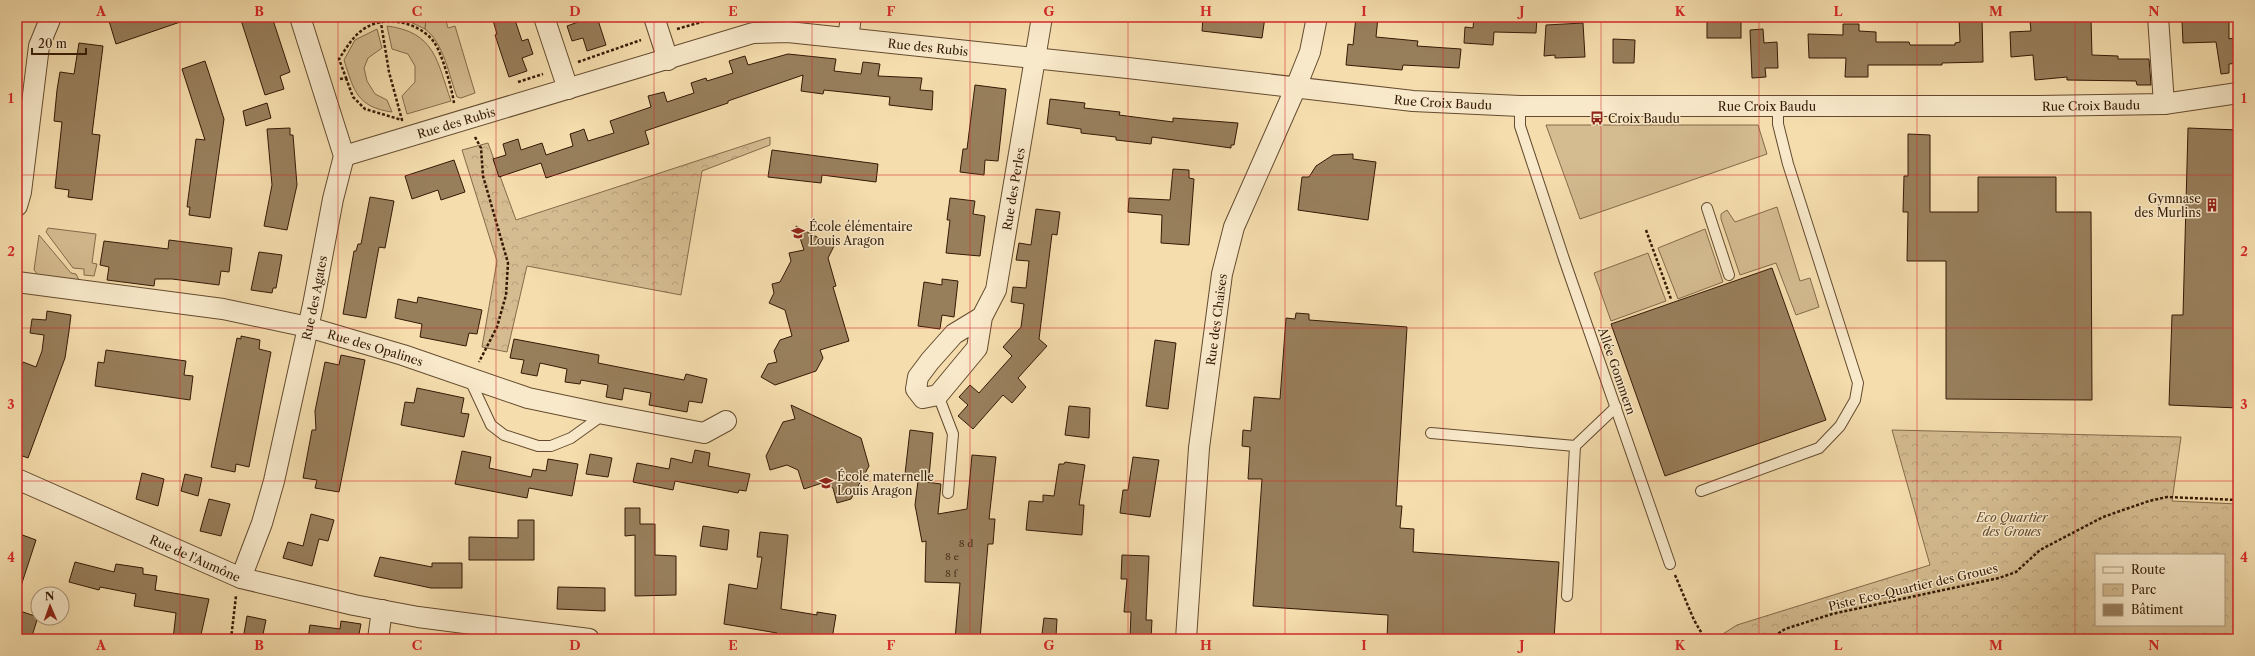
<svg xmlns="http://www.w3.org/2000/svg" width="2255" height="656" font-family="'Libre Caslon Text',serif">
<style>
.green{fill:#d4bc90;stroke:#846b4a}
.park{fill:url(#park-crowns);stroke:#846b4a;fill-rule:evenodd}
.building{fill:#987f5c;stroke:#341a05}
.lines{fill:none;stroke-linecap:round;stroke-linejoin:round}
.lane-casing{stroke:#644b2f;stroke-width:12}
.street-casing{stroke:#644b2f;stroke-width:22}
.path{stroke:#341a05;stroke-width:2.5;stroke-dasharray:3 2;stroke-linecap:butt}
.lane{stroke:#f8e9ca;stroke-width:10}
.street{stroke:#f8e9ca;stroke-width:20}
.grid{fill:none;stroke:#d62828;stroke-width:1;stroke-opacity:0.55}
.labels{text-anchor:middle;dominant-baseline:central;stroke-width:3;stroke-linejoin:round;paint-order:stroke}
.number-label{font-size:10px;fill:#4d331b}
.street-label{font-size:12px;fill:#341a05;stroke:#f8e9ca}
.poi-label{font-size:12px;fill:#341a05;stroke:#f8e9ca;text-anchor:start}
.park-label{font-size:12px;font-style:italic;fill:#644b2f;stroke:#f8e9ca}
.neatline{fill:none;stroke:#d62828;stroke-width:1.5}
.grid-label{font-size:13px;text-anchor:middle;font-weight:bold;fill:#d62828}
</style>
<defs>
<pattern id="park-crowns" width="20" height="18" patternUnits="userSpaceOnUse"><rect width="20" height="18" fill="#d4bc90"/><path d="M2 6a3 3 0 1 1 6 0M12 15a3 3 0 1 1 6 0" fill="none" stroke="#b7a17b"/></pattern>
</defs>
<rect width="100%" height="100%" fill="#f5ddad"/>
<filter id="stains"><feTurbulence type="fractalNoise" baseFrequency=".005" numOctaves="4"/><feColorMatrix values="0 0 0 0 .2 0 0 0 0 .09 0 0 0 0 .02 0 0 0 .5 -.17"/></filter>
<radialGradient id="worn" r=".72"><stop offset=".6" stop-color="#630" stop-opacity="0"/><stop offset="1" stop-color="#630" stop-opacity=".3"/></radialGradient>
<!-- green -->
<g class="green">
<path d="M426 17H445L448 28 455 26 475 93 461 98 457 97C449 76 444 43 425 29Z"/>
<path d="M387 26C435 32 437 61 451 101L407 114 402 96 415 82V66L408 54 392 49Z"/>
<path d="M377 29 382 48 368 58 364 68 367 81 375 94 387 100 392 112C357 107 354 91 344 60L355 40Z"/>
<path d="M1546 125H1758L1767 154 1580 219Z"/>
<path d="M1777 207 1800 281 1810 278 1819 307 1796 315 1776 263 1740 275 1721 219V214L1727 210 1735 222Z"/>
<path d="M48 228 96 234 92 263 97 264 94 276 84 275V269L73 268 46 232Z"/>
<path d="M1705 229 1723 282 1678 299 1658 248Z"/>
<path d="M39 235 71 273 76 274 80 282 40 277 34 270Z"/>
<path d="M1648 253 1666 301 1611 321 1594 273Z"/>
</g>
<!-- park -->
<g class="park">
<path d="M400 17H426L425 29Z"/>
<path d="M770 137V145L702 171 681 295 527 266 507 352 482 347 497 261 462 150 488 143 516 220Z"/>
<path d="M1892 430 2181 437 2172 501 2238 504V639H1715L1737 625 1930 565ZM2096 555H2224V625H2096Z"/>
</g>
<!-- building -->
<g class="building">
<path d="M121 17H189V19L116 44 109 21Z"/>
<path d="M240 17H272L290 72 280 76 284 89 265 95Z"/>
<path d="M492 17H514L522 41 528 39 533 54 522 58 527 71 509 77 495 35 497 34Z"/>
<path d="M576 17H597L606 45 587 51 583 38 572 41 567 26 578 22Z"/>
<path d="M1203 17 1236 20V17H1265L1262 38 1202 31Z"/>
<path d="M1356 17H1378L1376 37 1418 41 1417 46 1461 49 1459 68 1403 65 1402 70 1346 65 1348 44 1353 45Z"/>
<path d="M1474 17H1537L1536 33 1494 32 1493 45 1464 43 1465 27 1473 28Z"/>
<rect x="1707" y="17" width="34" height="21"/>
<path d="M1959 17H1982L1983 62 1942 63V65H1868V77H1845L1846 58H1809L1808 34 1843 35V24H1859V31L1876 32V42H1909L1910 45H1955V43L1960 42Z"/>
<path d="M2212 17H2229V39L2238 37V63L2229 64V73L2221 74 2216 42 2183 43 2182 21 2212 20Z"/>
<path d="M2091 19 2092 55 2118 56V59H2149L2151 85H2137L2136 81 2067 80V77L2035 80 2033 55 2011 57 2010 32 2031 31 2030 21Z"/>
<path d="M1583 23 1585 57 1555 58V55L1544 56 1546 25Z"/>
<path d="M1763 29 1764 43 1777 42 1778 68H1765L1766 77 1752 78 1750 30Z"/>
<path d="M1613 39 1635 40 1634 63H1613Z"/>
<path d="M79 43 103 46 92 134 100 135 92 200 68 197 69 190 55 188 62 122 54 121 57 90 60 72 74 74Z"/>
<path d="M788 54 836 59 834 71 861 74 863 62 880 64 878 76 922 78 920 90 933 91 932 110 889 105 890 97 824 90 823 94 801 91 803 75 728 101V103L645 131 649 144 546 178 541 163 499 177 493 159 506 155 503 144 518 139 521 150 542 143 546 155 573 146 570 134 579 131 584 129 588 141 614 133 610 121 651 107 648 96 664 92 667 102 694 93 691 83 706 78 707 81 733 73 729 61 745 56 748 65Z"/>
<path d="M205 61 224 119 210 218 189 215 190 207H187L196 139 205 140 182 69Z"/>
<path d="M975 85 1006 89 998 161 985 160 984 175 960 172 963 149H967Z"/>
<path d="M1050 99 1085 103 1084 108 1120 112 1119 115 1173 122V118L1238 123 1234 145H1231V148L1152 137 1151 144 1116 140V137L1081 133V129L1047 124Z"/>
<path d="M267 103 271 118 246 126 243 111Z"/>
<path d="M290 128V135H293L297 185 287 230 264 226 272 185 267 129Z"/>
<path d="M2188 128 2238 130V408L2169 405 2172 315H2183Z"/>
<path d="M1908 134 1930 135V212H1978V177H2056V212H2091L2092 400 1946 399V261H1907L1908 212H1903L1904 176H1908Z"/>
<path d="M772 150 878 164 876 182 822 175 821 183 768 177Z"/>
<path d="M1353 154V159L1376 162 1368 220 1298 210 1302 177H1309L1316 166 1333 155Z"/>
<path d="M454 160 465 192 441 200 438 190 412 199 405 176Z"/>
<path d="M1173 169 1189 170V178L1194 179 1189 245 1161 243 1162 215 1128 212 1129 198 1170 200Z"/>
<path d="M370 197 394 201 385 248 379 247 366 318 343 314 354 251H356L358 244H361Z"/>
<path d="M950 198 975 201 973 214 985 216 980 256 946 253 950 220H947Z"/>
<path d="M1036 209 1060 212 1057 235 1052 234 1039 339 1047 346 1018 378 1026 387 1012 403 1003 395 973 429 958 416 968 405 959 397 970 385 979 393 1012 356 1003 347 1021 327 1024 304 1011 302 1013 287 1026 288 1029 261 1016 260 1019 243 1031 245Z"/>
<path d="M796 226 834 246 828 258 836 286 833 287 849 341 820 350 823 358 816 371 775 385 761 377 768 364 777 362 774 351 780 340 792 336 785 310 769 303 774 293 772 284 780 282 791 261 789 253 804 250Z"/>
<path d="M169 240 232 248 229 272 221 271 219 285 172 279H155L154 286 107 280 109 267 100 265 104 241 168 249Z"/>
<path d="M259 252 282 255 276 288H273L272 293 251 290Z"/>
<path d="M1772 268 1826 420 1665 476 1611 324Z"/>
<path d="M942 279 958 281 954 317 942 315 940 329 918 326 924 282 942 285Z"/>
<path d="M418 297 482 310 477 334 469 333 466 346 420 337 422 324 395 318 398 299 417 303Z"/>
<path d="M47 311 71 315 69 331 65 358 28 458 17 454V378L23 362 36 367 42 351 44 335 30 333 32 319 46 320Z"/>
<path d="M1296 313 1309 314V320L1407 327 1396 506H1402L1400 528 1414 529 1413 552 1559 562 1554 639H1387L1388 615 1253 606 1262 479H1248L1250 447 1242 446 1243 430 1251 431 1254 397 1280 399 1286 318 1295 319Z"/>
<path d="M241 336 260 340 259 349 271 352 249 467 236 464 235 472 211 467 237 338 241 339Z"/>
<path d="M514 339 599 355 598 363 684 380 686 374 707 379 702 403 689 401 687 412 649 405 651 393 624 388 622 400 606 397 608 385 581 380 580 384 565 382 567 369 540 363 537 376 521 373 524 360 510 358Z"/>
<path d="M1155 340 1176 343 1168 409 1146 406Z"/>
<path d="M106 350 186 361 184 375 193 376 190 400 95 386 98 362 104 363Z"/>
<path d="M341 355 365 360 339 492 315 488 317 480 303 478 312 430H316L315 411 325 362 339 365Z"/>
<path d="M417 388 464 398 461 413 469 414 464 437 401 425 405 402 414 403Z"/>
<path d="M791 405 861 438 869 466 851 499 837 503 833 488 822 483 804 489 798 470 787 465 770 470 766 456 783 422 795 419Z"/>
<path d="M1069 406 1090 408 1089 438 1065 435Z"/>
<path d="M910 430 933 433 929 477 905 474Z"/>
<path d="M695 450 710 453 708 466 750 474 746 491 739 490 738 493 675 481 673 490 633 482 637 463 669 469 671 458 692 463Z"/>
<path d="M462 451 491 457 489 468 531 477 533 469 546 471 548 459 578 464 572 496 529 488 527 498 455 484Z"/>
<path d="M590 454 612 458 608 477 586 474Z"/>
<path d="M972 455 996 457 989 519H995L993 544H988L980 639H955L960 583 925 582 926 541 922 542 915 505 918 481 941 484 938 514 967 509Z"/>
<path d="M1133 457 1159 460 1150 517 1120 513 1123 490H1128Z"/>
<path d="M1065 462 1085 465 1079 505H1084L1082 535 1026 530 1029 501 1043 502V495L1054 496 1059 464H1064Z"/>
<path d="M142 473 164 479 158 506 136 499Z"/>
<path d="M185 474 202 478 198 496 181 491Z"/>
<path d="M209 499 230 504 221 536 200 531Z"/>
<path d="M625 508H640V524H655V555L676 556V595L635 596V535L625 536Z"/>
<path d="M311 514 334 520 328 541 319 539 312 566 283 558 288 542 303 546Z"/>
<path d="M518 520H534V560H469V537L518 538Z"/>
<path d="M703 526 729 530 727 550 700 546Z"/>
<path d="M760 532 788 535 781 609 817 615V612L836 615 832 639H797L777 636V633L724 624 729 584 757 589 762 557H757Z"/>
<path d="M17 533 36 540 20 589 17 588Z"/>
<path d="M1122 555 1149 556 1146 620H1152L1151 639H1130L1131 612H1124L1127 579H1121Z"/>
<path d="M380 557 432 567V563H462V588H431L374 576Z"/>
<path d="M75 562 114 572 116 564 143 568V574L157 576 155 590 209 599 200 639H173L176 613 134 606 136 594 100 587 99 590 69 582Z"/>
<path d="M558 587 605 588V611L557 609Z"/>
<path d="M17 610 38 617 31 639 17 635Z"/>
<path d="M247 616 266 620 262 639H243Z"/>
<path d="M1044 618 1057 619 1056 636 1042 634Z"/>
<path d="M341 621 361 624 358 639H308L310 625 340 629Z"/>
</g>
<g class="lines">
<!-- lane casing -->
<g class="lane-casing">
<g id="lane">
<path d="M1520 106V126L1564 259 1670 564"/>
<path d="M1707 208 1729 275"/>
<path d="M470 380 491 425 504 435 538 446H551L571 438 603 415"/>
<path d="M938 395 953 434 948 493"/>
<path d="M1431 433 1575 446 1567 596"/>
<path d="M1575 446 1616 407"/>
<path d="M1701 491 1819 448 1840 426 1855 400 1858 383 1788 164 1778 124V106"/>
</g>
</g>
<!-- street casing -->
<g class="street-casing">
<g id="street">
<path d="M544 17 568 89"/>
<path d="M654 17 668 60"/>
<path d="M2158 17 2164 104"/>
<path d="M848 38 851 17"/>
<path id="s1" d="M344 156 753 33 788 32 1128 68 1413 101 1520 106H2038L2164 104 2238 93"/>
<path d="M17 206 21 192 39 46 51 17"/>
<path id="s2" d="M17 282 223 309 308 327 403 355 528 398 604 414 704 433 726 421"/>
<path id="s3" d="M982 317 954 334 930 361 918 377 916 389 923 398 938 395 977 348 982 317 996 290 1042 17"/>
<path id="s4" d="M17 479 241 578 354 605 418 617 589 639"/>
<path id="s5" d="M241 578 262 523 274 481 313 305 333 199 344 156 300 17"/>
<path d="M378 639 382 610"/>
<path id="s6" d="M1186 639 1199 448 1222 274 1234 227 1296 87 1310 52 1317 17"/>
</g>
</g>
<!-- path -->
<g class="path">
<path d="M396 21 397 17"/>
<path d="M677 29 719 17"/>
<path d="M578 62 641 40"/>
<path d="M346 78 353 97 365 109 402 120 389 72 381 23"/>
<path d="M340 79 346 78 339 59C347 47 354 34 367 27 388 15 420 23 434 42 442 53 452 89 454 103"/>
<path d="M518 82 543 74"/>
<path d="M475 137 481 148 483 176 508 263 506 295 497 327 479 362"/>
<path d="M1646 230 1671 299"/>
<path d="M1675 575 1694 620 1705 639"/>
<path d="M231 639 236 596"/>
<path d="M1770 639 1785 629 1832 614 1999 578 2016 572 2040 550 2103 517 2149 501 2167 497 2238 500"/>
</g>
<!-- lane -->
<use href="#lane" class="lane"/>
<!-- street -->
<use href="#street" class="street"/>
</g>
<!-- grid -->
<path class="grid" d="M180 17V639M338 17V639M496 17V639M654 17V639M812 17V639M970 17V639M1128 17V639M1285 17V639M1443 17V639M1601 17V639M1759 17V639M1917 17V639M2075 17V639M17 175H2238M17 328H2238M17 481H2238"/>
<!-- icons -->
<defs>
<g id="bus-bare" transform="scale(1.08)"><path d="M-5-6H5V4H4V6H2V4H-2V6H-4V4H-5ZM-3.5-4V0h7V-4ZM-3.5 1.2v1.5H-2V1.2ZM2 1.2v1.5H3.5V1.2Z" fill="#8f2418" stroke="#f8e9ca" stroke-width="2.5" paint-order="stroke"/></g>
<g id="building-bare" transform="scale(1.08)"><path d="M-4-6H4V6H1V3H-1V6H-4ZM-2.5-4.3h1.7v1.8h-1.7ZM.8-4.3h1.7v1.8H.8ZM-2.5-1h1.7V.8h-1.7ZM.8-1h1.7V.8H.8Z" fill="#8f2418" stroke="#f8e9ca" stroke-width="2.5" paint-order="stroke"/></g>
<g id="school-bare" transform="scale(1.08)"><path d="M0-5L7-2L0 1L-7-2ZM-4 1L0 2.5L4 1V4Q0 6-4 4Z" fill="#8f2418" stroke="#f8e9ca" stroke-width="2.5" paint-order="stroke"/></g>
</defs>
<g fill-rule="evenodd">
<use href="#bus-bare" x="1597" y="118"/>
<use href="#building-bare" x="2212" y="205"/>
<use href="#school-bare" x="798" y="233"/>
<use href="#school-bare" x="826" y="483"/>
</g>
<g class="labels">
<!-- number labels -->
<g class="number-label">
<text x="966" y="543">8 d</text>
<text x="952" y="556">8 e</text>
<text x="951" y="573">8 f</text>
</g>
<!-- street labels -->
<g class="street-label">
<text stroke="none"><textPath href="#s1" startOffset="603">Rue des Rubis</textPath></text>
<text stroke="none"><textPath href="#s1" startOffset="1121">Rue Croix Baudu</textPath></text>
<text stroke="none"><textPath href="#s1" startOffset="1769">Rue Croix Baudu</textPath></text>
<text stroke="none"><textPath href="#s1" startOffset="1445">Rue Croix Baudu</textPath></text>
<text stroke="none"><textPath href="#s1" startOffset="117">Rue des Rubis</textPath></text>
<text stroke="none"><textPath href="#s3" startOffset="353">Rue des Perles</textPath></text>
<text stroke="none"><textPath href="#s5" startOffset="290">Rue des Agates</textPath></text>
<text stroke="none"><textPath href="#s6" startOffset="321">Rue des Chaises</textPath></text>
<text stroke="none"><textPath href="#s2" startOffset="365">Rue des Opalines</textPath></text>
<text transform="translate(1617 371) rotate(71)">Allée Gommern</text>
<text stroke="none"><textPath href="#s4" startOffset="195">Rue de l'Aumône</textPath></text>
<text transform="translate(1913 587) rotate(-13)">Piste Eco-Quartier des Groues</text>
</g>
<!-- poi labels -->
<g class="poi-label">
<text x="1608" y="118">Croix Baudu</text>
<text x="2201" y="198" text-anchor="end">Gymnase<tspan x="2201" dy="14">des Murlins</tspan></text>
<text x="809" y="226">École élémentaire<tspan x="809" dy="14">Louis Aragon</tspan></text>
<text x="837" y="476">École maternelle<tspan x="837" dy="14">Louis Aragon</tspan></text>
</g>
<!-- park labels -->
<g class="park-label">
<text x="2012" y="517">Eco Quartier<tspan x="2012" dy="14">des Groues</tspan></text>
</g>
</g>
<!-- margin -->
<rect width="2255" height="656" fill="none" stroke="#f5ddad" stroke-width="44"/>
<!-- legend -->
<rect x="2095" y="554" width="130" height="72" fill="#f8e9ca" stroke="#aa967b"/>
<rect x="2103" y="567" width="20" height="6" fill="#f8e9ca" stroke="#aa967b"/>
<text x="2131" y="574" font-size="12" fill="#341a05">Route</text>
<rect x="2103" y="584" width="20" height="12" fill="url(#park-crowns)" stroke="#aa967b"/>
<text x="2131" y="594" font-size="12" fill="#341a05">Parc</text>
<rect x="2103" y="604" width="20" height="12" fill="#987f5c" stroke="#aa967b"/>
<text x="2131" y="614" font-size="12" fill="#341a05">Bâtiment</text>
<!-- north arrow -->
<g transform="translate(50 606) rotate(358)"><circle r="19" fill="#f8e9ca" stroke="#aa967b"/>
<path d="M0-3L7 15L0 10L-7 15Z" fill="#8f2418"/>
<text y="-6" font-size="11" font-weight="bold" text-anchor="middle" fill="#341a05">N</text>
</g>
<!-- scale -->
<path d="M32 48v6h54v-6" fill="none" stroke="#341a05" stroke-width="2"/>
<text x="38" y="48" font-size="12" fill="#341a05" stroke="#f8e9ca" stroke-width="3" paint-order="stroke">20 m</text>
<rect x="22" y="22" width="2211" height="612" class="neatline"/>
<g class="grid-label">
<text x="101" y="16">A</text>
<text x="259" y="16">B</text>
<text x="417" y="16">C</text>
<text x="575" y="16">D</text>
<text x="733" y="16">E</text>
<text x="891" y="16">F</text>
<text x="1049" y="16">G</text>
<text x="1206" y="16">H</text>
<text x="1364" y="16">I</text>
<text x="1522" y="16">J</text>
<text x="1680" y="16">K</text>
<text x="1838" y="16">L</text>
<text x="1996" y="16">M</text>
<text x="2154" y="16">N</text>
<text x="11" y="103">1</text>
<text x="2244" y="103">1</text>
<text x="11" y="256">2</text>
<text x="2244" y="256">2</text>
<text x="11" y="409">3</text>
<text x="2244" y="409">3</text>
<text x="11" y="562">4</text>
<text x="2244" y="562">4</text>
<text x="101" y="650">A</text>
<text x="259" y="650">B</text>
<text x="417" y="650">C</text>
<text x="575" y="650">D</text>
<text x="733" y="650">E</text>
<text x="891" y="650">F</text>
<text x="1049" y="650">G</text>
<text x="1206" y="650">H</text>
<text x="1364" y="650">I</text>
<text x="1522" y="650">J</text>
<text x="1680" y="650">K</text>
<text x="1838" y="650">L</text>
<text x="1996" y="650">M</text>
<text x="2154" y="650">N</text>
</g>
<rect width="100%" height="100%" filter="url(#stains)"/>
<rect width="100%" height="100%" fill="url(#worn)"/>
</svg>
